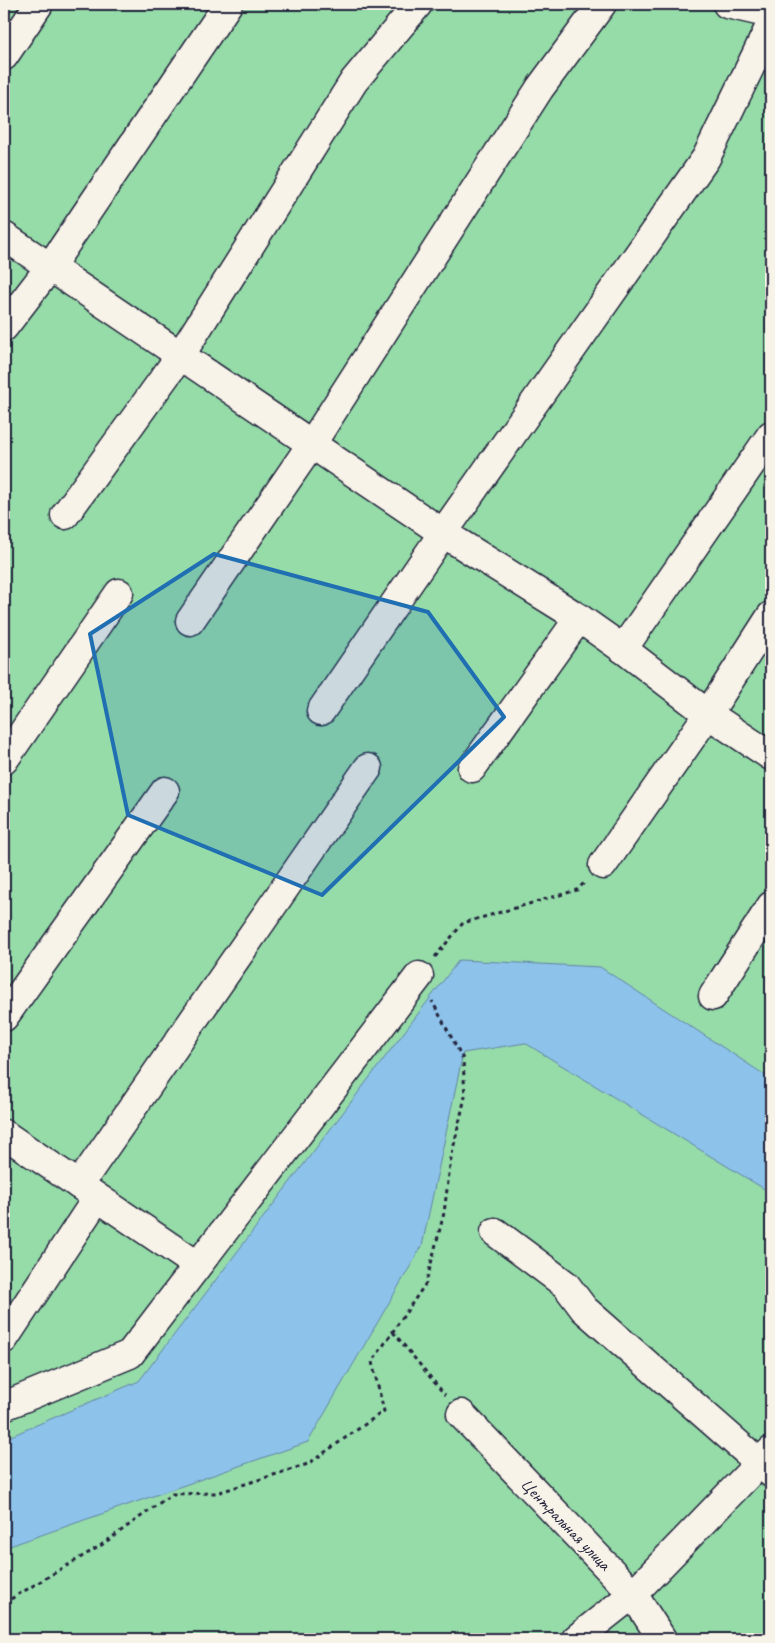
<svg xmlns="http://www.w3.org/2000/svg" width="775" height="1643" font-family="Caveat,sans-serif">
<style>
.green{fill:#95dca9;stroke:#5c7f72}
.water{fill:#8dc3ea;stroke:#6283a4}
.lines{fill:none;stroke-linecap:round;stroke-linejoin:round}
.minor-casing{stroke:#22223b;stroke-width:31}
.path{stroke:#22223b;stroke-width:3;stroke-dasharray:4 4;stroke-linecap:butt}
.minor{stroke:#f7f3e8;stroke-width:28}
.marked{fill:#1f6fb2;fill-opacity:0.2;stroke:#1f6fb2;stroke-width:4;stroke-linejoin:round}
.labels{text-anchor:middle;dominant-baseline:central;stroke-width:4;stroke-linejoin:round;paint-order:stroke}
.street-label{font-size:18px;fill:#22223b;stroke:#f7f3e8}
</style>
<rect width="100%" height="100%" fill="#ebe1cb"/>
<filter id="ink" filterUnits="userSpaceOnUse"><feTurbulence type="fractalNoise" baseFrequency=".02" numOctaves="2"/><feDisplacementMap in="SourceGraphic" scale="10" xChannelSelector="R" yChannelSelector="G"/><feConvolveMatrix kernelMatrix="1 2 1 2 8 2 1 2 1" color-interpolation-filters="sRGB"/></filter>
<g filter="url(#ink)">
<!-- green -->
<rect class="green" x="4" y="4" width="767" height="1635"/>
<!-- water -->
<path class="water" d="M459 960 600 967 771 1079V1193L525 1043 463 1053 422 1246 308 1442 4 1548V1439L139 1381Z"/>
<g class="lines">
<!-- minor casing -->
<g class="minor-casing">
<g id="minor">
<path d="M727 4 771 14"/>
<path d="M4 56 39 4"/>
<path d="M4 236 443 533 579 618 623 649 708 714 771 756"/>
<path d="M4 327 50 267 228 4"/>
<path d="M65 515 180 356 354 81 418 4"/>
<path d="M190 621 311 445 540 88 602 4"/>
<path d="M623 649 771 435"/>
<path d="M321 711 443 533 706 158 771 24"/>
<path d="M4 760 119 593"/>
<path d="M472 768 579 618"/>
<path d="M603 865 708 714 771 616"/>
<path d="M713 996 771 906"/>
<path d="M4 1017 165 791"/>
<path d="M4 1134 197 1265"/>
<path d="M79 1185 368 768"/>
<path d="M495 1232 566 1285 584 1309 771 1473"/>
<path d="M4 1339 97 1198"/>
<path d="M4 1406 130 1354 419 976"/>
<path d="M461 1414 633 1594 662 1639"/>
<path d="M576 1639 633 1594 771 1451"/>
</g>
</g>
<!-- path -->
<g class="path">
<path d="M435 957 463 923 577 890 585 882"/>
<path d="M393 1332 445 1395"/>
<path d="M4 1603 100 1546 172 1494 217 1493 308 1464 384 1411 372 1362 426 1283 444 1213 451 1158 465 1097 463 1059 432 1001"/>
</g>
<!-- minor -->
<use href="#minor" class="minor"/>
</g>
</g>
<!-- marked area -->
<path class="marked" d="M214 554 428 612 504 717 322 895 128 815 90 634Z"/>
<g class="labels">
<!-- street labels -->
<g class="street-label">
<text transform="translate(566 1524) rotate(46)">Центральная улица</text>
</g>
</g>
<!-- margin -->
<rect width="775" height="1643" fill="none" stroke="#f7f3e8" stroke-width="20"/>
<rect x="10" y="10" width="755" height="1623" fill="none" stroke="#22223b" stroke-width="2" filter="url(#ink)"/>
</svg>
